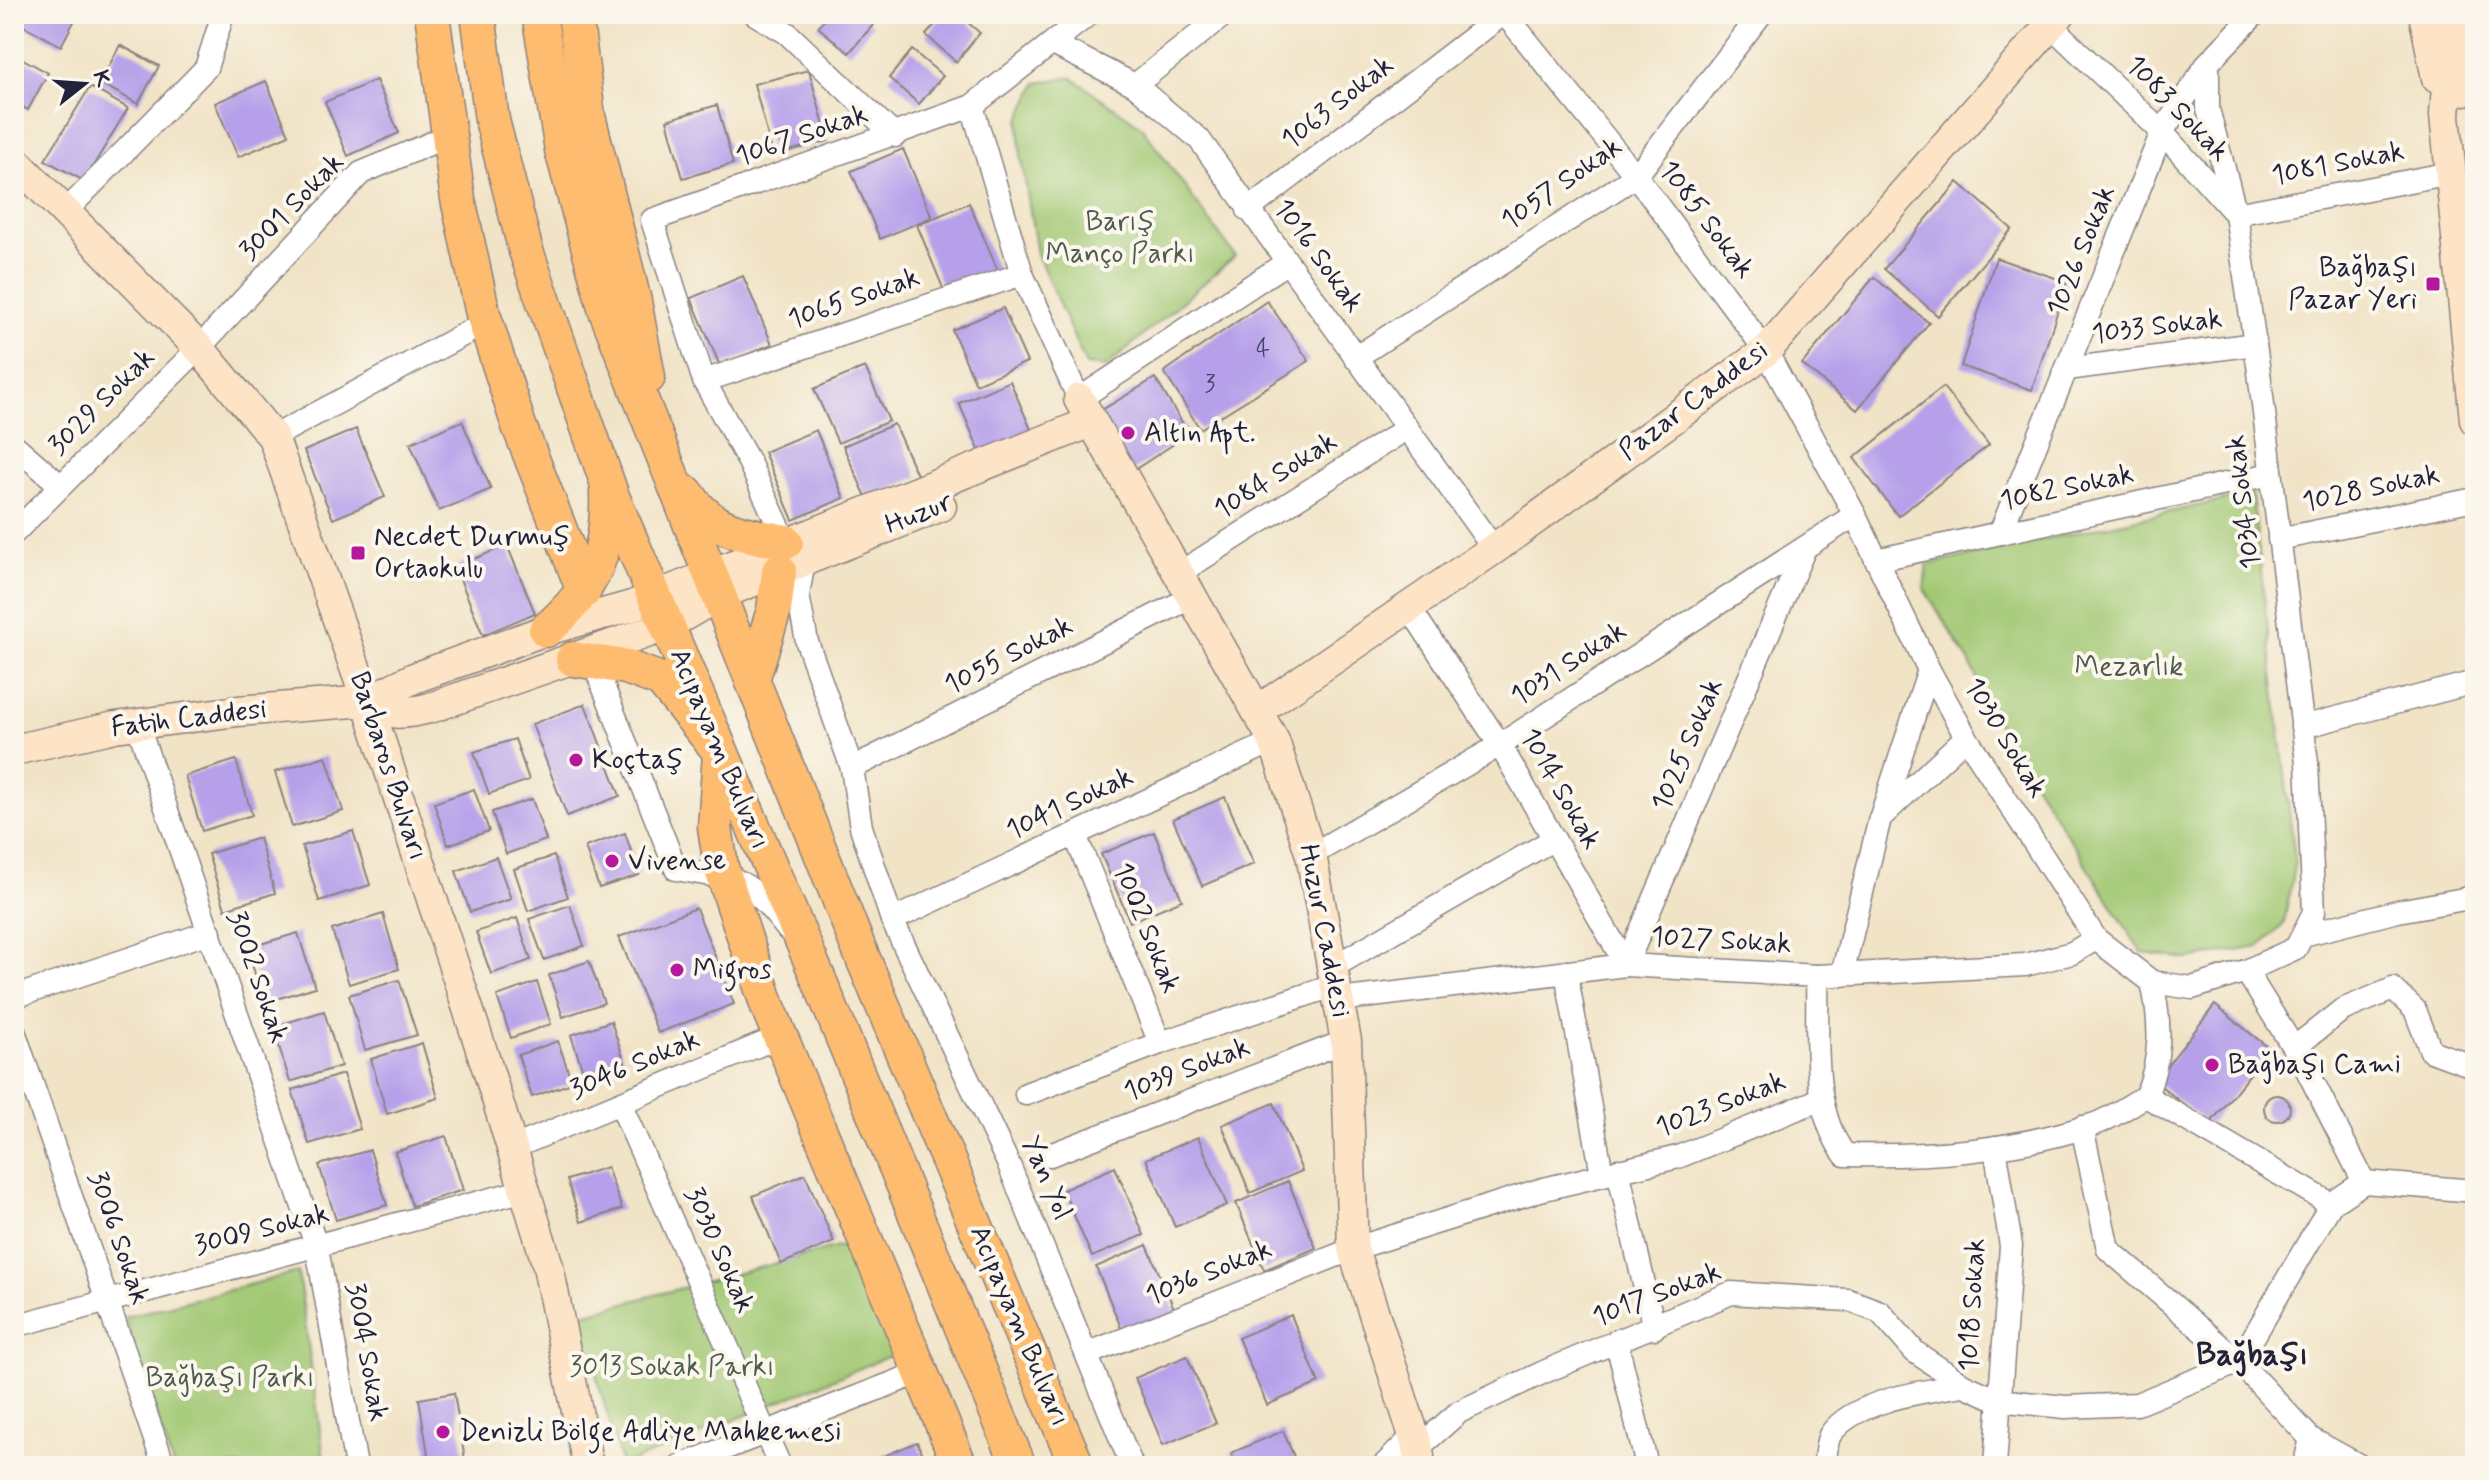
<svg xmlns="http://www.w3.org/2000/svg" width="2489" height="1480" font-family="Mynerve,sans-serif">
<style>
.green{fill:#a1c873;stroke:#627557;stroke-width:2}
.building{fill:#b6a0ea}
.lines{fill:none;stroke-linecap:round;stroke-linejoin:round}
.street-casing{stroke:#8a8280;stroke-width:25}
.secondary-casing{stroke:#8a8280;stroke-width:33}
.primary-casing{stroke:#8a8280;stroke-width:37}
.street{stroke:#fff;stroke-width:22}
.secondary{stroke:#fee4c6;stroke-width:30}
.primary{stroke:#fdbc70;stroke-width:34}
.poi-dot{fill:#b5179e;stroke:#fbf7ec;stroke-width:3}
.labels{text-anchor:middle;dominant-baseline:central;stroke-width:8;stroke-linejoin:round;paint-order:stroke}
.number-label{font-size:24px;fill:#474267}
.street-label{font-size:28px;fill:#22223b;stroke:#fbf7ec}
.park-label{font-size:28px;fill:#4e5c4f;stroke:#fbf7ec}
.poi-label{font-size:28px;fill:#22223b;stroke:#fbf7ec;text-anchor:start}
.quarter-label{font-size:32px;font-weight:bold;fill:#22223b;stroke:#fbf7ec}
</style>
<rect width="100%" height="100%" fill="#fbf7ec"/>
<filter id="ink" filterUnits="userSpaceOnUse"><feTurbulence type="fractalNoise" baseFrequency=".0125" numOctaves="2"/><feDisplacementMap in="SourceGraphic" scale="16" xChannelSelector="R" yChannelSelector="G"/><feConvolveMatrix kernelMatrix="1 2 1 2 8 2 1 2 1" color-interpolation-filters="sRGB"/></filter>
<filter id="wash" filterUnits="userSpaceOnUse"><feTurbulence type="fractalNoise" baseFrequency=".006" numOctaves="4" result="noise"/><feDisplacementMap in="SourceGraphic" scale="32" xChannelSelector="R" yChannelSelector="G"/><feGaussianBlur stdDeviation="1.8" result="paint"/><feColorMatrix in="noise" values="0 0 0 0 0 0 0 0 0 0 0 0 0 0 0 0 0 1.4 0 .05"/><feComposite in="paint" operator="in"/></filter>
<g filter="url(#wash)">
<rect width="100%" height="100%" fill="#f1e3c6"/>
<!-- green -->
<g class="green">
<path d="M1071 77 1141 126 1235 256 1106 367 1086 365 1037 254 1021 156 1019 121 1037 83Z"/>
<path d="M2252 494 2295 860 2284 924 2259 947 2188 959 2142 953 1999 727 1970 663 1924 589 1927 565Z"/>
<path d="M857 1242 902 1351 622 1466 579 1315Z"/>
<path d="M298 1272 325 1466H173L125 1317Z"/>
</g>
<g id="blocks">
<!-- building -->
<g class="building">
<path d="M28 14H78L61 46 22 25Z"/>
<path d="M829 14H861L873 25 849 53 818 27Z"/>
<path d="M944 14H958L980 33 956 62 926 35Z"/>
<path d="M120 45 159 66 138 104 100 83Z"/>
<path d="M912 50 943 76 919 104 889 78Z"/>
<path d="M14 54 48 73 28 110 14 102Z"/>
<path d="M809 70 828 141 773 155 754 84Z"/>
<path d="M376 80 399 133 348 156 325 102Z"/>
<path d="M266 81 289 135 238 157 215 103Z"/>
<path d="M90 87 128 108 84 181 45 160Z"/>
<path d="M717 105 733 164 683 178 667 120Z"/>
<path d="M903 149 932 217 880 239 851 171Z"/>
<path d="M1958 182 2012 229 1938 316 1884 269Z"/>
<path d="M969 203 998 271 945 293 917 225Z"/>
<path d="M1996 258 2067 282 2032 390 1961 366Z"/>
<path d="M743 276 772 344 720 366 691 298Z"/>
<path d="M1874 277 1929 323 1857 410 1802 364Z"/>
<path d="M1267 301 1309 361 1200 429 1164 372Z"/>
<path d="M1003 308 1027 362 976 384 952 330Z"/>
<path d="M865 367 889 421 838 443 814 389Z"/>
<path d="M1155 378 1189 434 1128 474 1097 413Z"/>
<path d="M1010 381 1033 434 982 457 959 403Z"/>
<path d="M1943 387 1989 445 1898 516 1854 458Z"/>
<path d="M462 421 491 489 439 511 410 443Z"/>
<path d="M894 424 918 477 867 499 843 446Z"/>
<path d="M356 429 385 497 333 519 304 451Z"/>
<path d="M816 430 844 498 793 520 764 452Z"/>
<path d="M507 545 535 613 483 635 455 567Z"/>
<path d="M585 704 620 796 567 816 532 724Z"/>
<path d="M515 739 529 780 489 794 474 752Z"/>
<path d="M326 756 343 811 292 827 275 772Z"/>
<path d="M236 760 252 815 202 831 185 776Z"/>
<path d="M474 789 489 831 448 845 434 803Z"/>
<path d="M1225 797 1254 864 1202 886 1173 819Z"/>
<path d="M532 799 546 840 506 854 492 812Z"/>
<path d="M353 831 370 885 319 901 302 846Z"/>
<path d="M1154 832 1182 900 1130 922 1101 854Z"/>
<path d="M625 833 639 875 599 888 585 847Z"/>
<path d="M259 838 275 893 225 909 208 854Z"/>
<path d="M554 856 568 897 528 911 514 869Z"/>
<path d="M496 857 511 899 470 912 456 871Z"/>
<path d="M570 905 584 946 544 960 529 919Z"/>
<path d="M696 908 734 1004 658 1033 619 937Z"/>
<path d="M383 914 399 969 349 984 332 930Z"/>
<path d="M517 918 531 960 491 974 476 932Z"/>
<path d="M298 933 315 987 264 1003 247 948Z"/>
<path d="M589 961 604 1003 563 1017 549 975Z"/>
<path d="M399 980 417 1035 365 1050 349 995Z"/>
<path d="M537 982 551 1024 511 1038 497 996Z"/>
<path d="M2215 1005 2270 1049 2209 1125 2155 1081Z"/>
<path d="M324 1011 341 1066 290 1082 273 1027Z"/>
<path d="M611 1021 625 1063 585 1077 571 1035Z"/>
<path d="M558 1041 572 1083 532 1097 518 1055Z"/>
<path d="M422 1043 438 1098 387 1114 371 1059Z"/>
<path d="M343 1074 360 1129 309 1144 292 1090Z"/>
<circle cx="2277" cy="1108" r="13"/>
<path d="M1274 1103 1302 1171 1250 1193 1222 1125Z"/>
<path d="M446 1136 463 1190 412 1206 395 1152Z"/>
<path d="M1198 1137 1227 1205 1175 1227 1146 1159Z"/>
<path d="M370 1150 387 1205 336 1220 319 1165Z"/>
<path d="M607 1167 622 1209 581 1222 567 1180Z"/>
<path d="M1115 1167 1144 1235 1092 1257 1063 1190Z"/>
<path d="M805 1174 834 1242 781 1264 753 1196Z"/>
<path d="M1288 1181 1316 1248 1264 1270 1236 1203Z"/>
<path d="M1147 1245 1176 1313 1124 1335 1096 1267Z"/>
<path d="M1291 1315 1319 1383 1267 1405 1238 1338Z"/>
<path d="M1187 1356 1216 1423 1163 1445 1135 1378Z"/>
<path d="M454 1393 466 1466H430L419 1399Z"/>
<path d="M1283 1431 1298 1466H1236L1231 1453Z"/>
<path d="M917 1442 927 1466H866L865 1464Z"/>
</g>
</g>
</g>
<g filter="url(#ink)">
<use href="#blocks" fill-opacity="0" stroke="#8a8280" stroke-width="2"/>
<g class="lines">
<!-- street casing -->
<g class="street-casing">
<g id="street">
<path d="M755 14 787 33 895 136"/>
<path d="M1505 14 1636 176 1766 351 1855 515 1929 670 1966 737 2096 939 2152 982 2192 988 2246 971 2296 948 2314 912 2307 763 2259 372 2236 214 2208 109V63"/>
<path d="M2039 14 2162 132 2232 210"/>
<path d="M1053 44 1135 85 1199 139 1494 549"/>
<path d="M1135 85 1225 14"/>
<path d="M972 106 1022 274 1079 399 1286 263"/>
<path d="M67 210 206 68 223 14"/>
<path d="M1248 210 1503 14"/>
<path d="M2236 214 2451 173"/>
<path d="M1355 358 1636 176 1761 14"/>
<path d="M2067 369 2255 344"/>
<path d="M704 381 1022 274"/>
<path d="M273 437 485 323"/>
<path d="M14 445 60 485"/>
<path d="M14 533 199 348 361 173 448 136"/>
<path d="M2000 533 2162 132 2208 63 2255 14"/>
<path d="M2279 539 2475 499"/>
<path d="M786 542 749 462 704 381 652 220 972 106 1089 14"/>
<path d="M1876 560 2271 474"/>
<path d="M804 561 798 595 807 642 852 768 861 827 892 920 1009 1165 1132 1466"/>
<path d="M1178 574 1406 429"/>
<path d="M1409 607 1500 745 1626 965"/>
<path d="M593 661 676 869C743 881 744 874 788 930"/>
<path d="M138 726 317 1248 356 1466"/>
<path d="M2302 727 2475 682"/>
<path d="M852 768 1192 597"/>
<path d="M1882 813 1929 670"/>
<path d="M1075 835 1160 1043"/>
<path d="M1311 855 1500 745 1855 515"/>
<path d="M892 920 1274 741"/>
<path d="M2303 935 2398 911 2475 897"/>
<path d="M1626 965 1805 548"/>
<path d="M1333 967 1554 839"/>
<path d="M2246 971 2306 1068 2364 1182"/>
<path d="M1566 972 1602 1174"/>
<path d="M1842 975 1880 818 1966 737"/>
<path d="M1817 976C1819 1034 1809 1107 1845 1155 1929 1157 2012 1151 2092 1125 2111 1119 2129 1105 2146 1096 2162 1056 2161 1023 2152 982"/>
<path d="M14 997 210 932"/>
<path d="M1339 1000 1626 965 1817 976 2025 965 2072 953 2096 939"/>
<path d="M14 1031 164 1466"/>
<path d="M2294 1048 2342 1010 2393 989 2415 1010 2431 1051 2475 1067"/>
<path d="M1026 1094 1160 1043 1336 985"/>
<path d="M2146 1096 2331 1204"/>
<path d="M620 1103 780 1466"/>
<path d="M2082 1127 2108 1249 2239 1362 2311 1439 2360 1466"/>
<path d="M1995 1147 2011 1246 1995 1466"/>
<path d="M512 1148 781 1036"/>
<path d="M1050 1155 1346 1041"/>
<path d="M1618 1170 1654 1328"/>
<path d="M14 1326 525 1190"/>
<path d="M1617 1343 1647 1466"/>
<path d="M1087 1354 1353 1249 1540 1190 1678 1157 1821 1099"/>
<path d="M1418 1448 1459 1412 1544 1372 1731 1293 1848 1300 1880 1312 1915 1352 1964 1385 1998 1400 2065 1407 2137 1404 2239 1362 2331 1204 2364 1182 2475 1191"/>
<path d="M680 1466 921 1372"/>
<path d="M1383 1466 1413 1436"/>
<path d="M1824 1466C1826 1457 1826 1442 1830 1435 1853 1400 1926 1391 1964 1385"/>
<path d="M2304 1466 2311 1439"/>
</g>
</g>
<!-- secondary casing -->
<g class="secondary-casing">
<g id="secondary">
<path d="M2424 14 2437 78"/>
<path d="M2452 14 2445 115 2475 420"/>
<path d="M2465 90 2464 73 2475 36"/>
<path d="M14 160 199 348 273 437 367 701 490 1076 548 1266 588 1466"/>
<path d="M1079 399 1274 741 1311 855 1346 1041 1353 1249 1418 1448 1420 1466"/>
<path d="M367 701C390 717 404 714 430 708L666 626 721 594 941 506"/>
<path d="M1257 711 1494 549 1766 351 2060 14"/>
<path d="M14 750 115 727 238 711 367 701 414 678 546 630 632 606 1091 422"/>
</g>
</g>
<!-- primary casing -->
<g class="primary-casing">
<g id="primary">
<path d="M432 14 458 199 483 314 519 426 584 591"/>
<path d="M478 14 492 120 525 248 613 499 822 987 1019 1466"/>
<path d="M539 14 562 150 606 311 859 949 1077 1466"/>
<path d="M575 14 588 116 634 301 648 377"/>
<path d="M687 493C713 533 743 533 786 542"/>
<path d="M546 630C593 590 609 554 607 492"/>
<path d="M573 659 626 667 661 680 720 752 715 827 721 867 768 1007 960 1466"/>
<path d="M752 680 774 610 779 571"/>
</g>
</g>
<!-- street -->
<use href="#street" class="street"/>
<!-- secondary -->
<use href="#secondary" class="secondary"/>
<!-- primary -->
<use href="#primary" class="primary"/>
</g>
</g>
<!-- markers -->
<g class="poi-dot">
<rect x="2425" y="276" width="16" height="16" rx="4"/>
<circle cx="1128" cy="433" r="8"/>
<rect x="350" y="545" width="16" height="16" rx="4"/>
<circle cx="576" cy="760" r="8"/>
<circle cx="612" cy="861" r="8"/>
<circle cx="677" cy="970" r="8"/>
<circle cx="2212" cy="1065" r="8"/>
<circle cx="443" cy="1432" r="8"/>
</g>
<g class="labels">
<!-- number labels -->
<g class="number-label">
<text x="1263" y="349">4</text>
<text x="1210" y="384">3</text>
</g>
<!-- street labels -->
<g class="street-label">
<text transform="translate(1338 103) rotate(-38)">1063 Sokak</text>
<text transform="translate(2177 109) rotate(46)">1083 Sokak</text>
<text transform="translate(802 136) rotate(-19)">1067 Sokak</text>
<text transform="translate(2338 164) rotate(-11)">1081 Sokak</text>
<text transform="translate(1562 184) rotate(-35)">1057 Sokak</text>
<text transform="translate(292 207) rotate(-46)">3001 Sokak</text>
<text transform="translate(1706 220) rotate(53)">1085 Sokak</text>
<text transform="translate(2082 251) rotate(-68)">1026 Sokak</text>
<text transform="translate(1318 256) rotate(54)">1016 Sokak</text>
<text transform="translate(854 299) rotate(-19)">1065 Sokak</text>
<text transform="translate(2157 327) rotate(-7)">1033 Sokak</text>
<text transform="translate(1694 401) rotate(-37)">Pazar Caddesi</text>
<text transform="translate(102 402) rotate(-45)">3029 Sokak</text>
<text transform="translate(1276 476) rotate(-32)">1084 Sokak</text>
<text transform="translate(2067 488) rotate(-12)">1082 Sokak</text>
<text transform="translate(2371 489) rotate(-12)">1028 Sokak</text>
<text transform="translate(2244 502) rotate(-97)">1034 Sokak</text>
<text transform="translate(919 514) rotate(-22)">Huzur</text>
<text transform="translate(1009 656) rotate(-27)">1055 Sokak</text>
<text transform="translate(1569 664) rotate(-33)">1031 Sokak</text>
<text transform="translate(189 719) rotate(-7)">Fatih Caddesi</text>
<text transform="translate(2005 738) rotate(59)">1030 Sokak</text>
<text transform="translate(1688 745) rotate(-67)">1025 Sokak</text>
<text transform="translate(719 749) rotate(67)">Acıpayam Bulvarı</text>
<text transform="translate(388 766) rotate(72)">Barbaros Bulvarı</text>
<text transform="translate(1560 789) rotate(60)">1014 Sokak</text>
<text transform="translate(1070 804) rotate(-25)">1041 Sokak</text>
<text transform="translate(1146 928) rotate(68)">1002 Sokak</text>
<text transform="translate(1324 931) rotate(79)">Huzur Caddesi</text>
<text transform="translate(1721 941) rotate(3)">1027 Sokak</text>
<text transform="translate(257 977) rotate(71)">3002 Sokak</text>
<text transform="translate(635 1065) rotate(-23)">3046 Sokak</text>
<text transform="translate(1187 1070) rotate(-21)">1039 Sokak</text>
<text transform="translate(1721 1105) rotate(-21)">1023 Sokak</text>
<text transform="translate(1046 1178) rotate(67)">Yan Yol</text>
<text transform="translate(262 1230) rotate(-14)">3009 Sokak</text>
<text transform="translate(118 1238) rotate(71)">3006 Sokak</text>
<text transform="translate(719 1250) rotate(66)">3030 Sokak</text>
<text transform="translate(1209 1273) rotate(-22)">1036 Sokak</text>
<text transform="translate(1657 1295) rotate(-21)">1017 Sokak</text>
<text transform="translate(1973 1305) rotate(-87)">1018 Sokak</text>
<text transform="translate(1019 1326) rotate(67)">Acıpayam Bulvarı</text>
<text transform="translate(366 1352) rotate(80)">3004 Sokak</text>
</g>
<!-- park labels -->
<g class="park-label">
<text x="1120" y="222">Barış<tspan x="1120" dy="32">Manço Parkı</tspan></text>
<text x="2129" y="667">Mezarlık</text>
<text x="672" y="1367">3013 Sokak Parkı</text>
<text x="230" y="1378">Bağbaşı Parkı</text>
</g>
<!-- poi labels -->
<g class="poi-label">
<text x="2417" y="268" text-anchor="end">Bağbaşı<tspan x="2417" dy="32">Pazar Yeri</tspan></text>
<text x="1144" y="433">Altın Apt.</text>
<text x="374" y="537">Necdet Durmuş<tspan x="374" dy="32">Ortaokulu</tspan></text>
<text x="592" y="760">Koçtaş</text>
<text x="628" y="861">Vivense</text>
<text x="693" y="970">Migros</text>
<text x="2228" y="1065">Bağbaşı Cami</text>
<text x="459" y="1432">Denizli Bölge Adliye Mahkemesi</text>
</g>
<!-- quarter labels -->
<g class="quarter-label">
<text x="2252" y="1355">Bağbaşı</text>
</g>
</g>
<!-- margin -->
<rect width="2489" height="1480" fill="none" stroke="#fbf7ec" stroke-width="48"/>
<!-- north arrow -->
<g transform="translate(84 84) rotate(73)" stroke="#fbf7ec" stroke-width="6" paint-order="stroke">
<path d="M0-6L14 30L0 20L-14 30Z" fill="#22223b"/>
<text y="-12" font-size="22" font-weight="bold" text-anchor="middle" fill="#22223b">K</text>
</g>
</svg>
